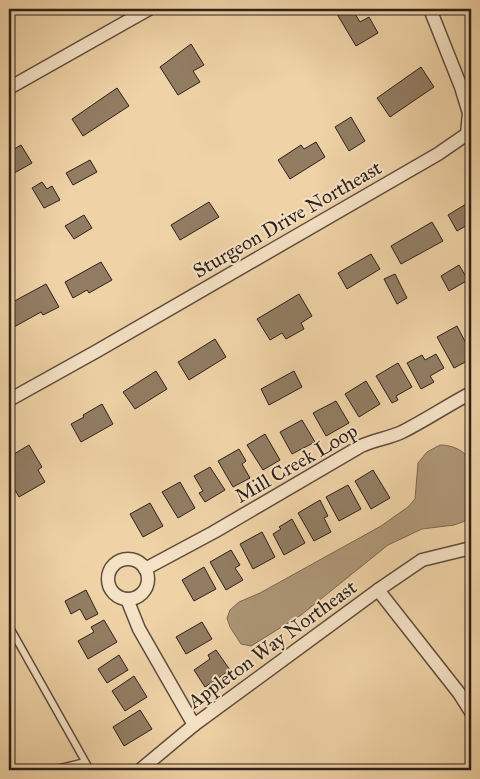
<svg xmlns="http://www.w3.org/2000/svg" width="480" height="779" font-family="'IM FELL Great Primer',serif">
<style>
.water{fill:#ad9676;stroke:#7a6751}
.building{fill:#927d63;stroke:#2e211a}
.lines{fill:none;stroke-linecap:round;stroke-linejoin:round}
.service-casing{stroke:#5e4d3d;stroke-width:9}
.minor-casing{stroke:#5e4d3d;stroke-width:15}
.service{stroke:#f5e2c5;stroke-width:6}
.minor{stroke:#f5e2c5;stroke-width:12}
.labels{text-anchor:middle;dominant-baseline:central;stroke-width:4;stroke-linejoin:round;paint-order:stroke}
.street-label{font-size:20px;fill:#2e211a;stroke:#f5e2c5}
</style>
<rect width="100%" height="100%" fill="#efd2a6"/>
<filter id="stains"><feTurbulence type="fractalNoise" baseFrequency=".004" numOctaves="4"/><feColorMatrix values="0 0 0 0 .2 0 0 0 0 .09 0 0 0 0 .02 0 0 0 .5 -.17"/></filter>
<radialGradient id="worn" r=".72"><stop offset=".6" stop-color="#630" stop-opacity="0"/><stop offset="1" stop-color="#630" stop-opacity=".3"/></radialGradient>
<!-- water -->
<path class="water" d="M440 445C453 445 467 451 471 464V519L454 525 422 529 388 545 301 615 251 646 241 644 230 627 227 618 230 610 239 602 260 593 381 526 408 507 415 499 418 463 427 452Z"/>
<!-- building -->
<g class="building">
<path d="M334 9H352L360 22 369 17 378 33 356 46Z"/>
<path d="M191 44 204 65 193 71 200 82 178 95 160 67Z"/>
<path d="M421 67 434 87 390 117 377 98Z"/>
<path d="M117 88 129 106 83 136 72 119Z"/>
<path d="M351 117 365 141 349 151 335 127Z"/>
<path d="M316 142 325 157 290 179 278 160 301 145 304 149Z"/>
<path d="M21 145 32 163 9 176V152Z"/>
<path d="M90 160 97 172 73 185 66 173Z"/>
<path d="M42 182 47 189 52 186 60 200 44 208 32 188Z"/>
<path d="M471 201V223L457 231 448 215Z"/>
<path d="M209 202 219 217 180 240 171 225Z"/>
<path d="M84 215 92 228 74 239 65 226Z"/>
<path d="M432 222 443 241 401 264 391 246Z"/>
<path d="M371 254 380 269 347 289 338 273Z"/>
<path d="M101 262 112 280 89 293 87 290 73 298 65 282Z"/>
<path d="M459 265 468 280 449 291 441 276Z"/>
<path d="M395 274 407 298 397 304 384 279Z"/>
<path d="M46 284 59 307 43 315 41 312 14 327 9 318V304Z"/>
<path d="M299 294 312 316 301 323 304 329 286 339 282 333 270 340 257 319Z"/>
<path d="M457 326 471 353V359L454 368 437 337Z"/>
<path d="M215 339 226 357 189 380 178 362Z"/>
<path d="M436 354 444 368 430 376 434 382 421 389 407 363 422 355 425 360Z"/>
<path d="M398 363 412 387 396 396 398 400 392 403 376 376Z"/>
<path d="M156 371 167 389 135 409 123 392Z"/>
<path d="M294 371 302 387 269 405 261 389Z"/>
<path d="M366 381 380 404 359 417 345 394Z"/>
<path d="M336 401 349 423 326 436 313 413Z"/>
<path d="M102 404 113 424 81 442 71 424 84 417 83 415Z"/>
<path d="M302 420 315 442 292 454 280 432Z"/>
<path d="M265 434 280 460 263 470 247 445Z"/>
<path d="M29 445 42 467 38 470 45 482 19 497 11 483 9 484V457Z"/>
<path d="M239 449 246 461 242 464 250 478 233 487 218 461Z"/>
<path d="M210 467 225 490 205 502 199 493 203 491 194 476Z"/>
<path d="M373 470 390 498 371 509 355 481Z"/>
<path d="M180 482 195 508 178 518 162 492Z"/>
<path d="M348 485 361 509 339 521 326 497Z"/>
<path d="M320 500 328 516 324 518 331 532 314 541 298 513Z"/>
<path d="M150 503 163 526 143 537 130 514Z"/>
<path d="M292 519 305 543 284 555 273 534 281 529 279 527Z"/>
<path d="M262 532 275 557 253 569 240 544Z"/>
<path d="M231 550 240 565 235 568 243 580 226 590 210 562Z"/>
<path d="M204 567 216 589 194 601 182 580Z"/>
<path d="M86 590 98 614 86 620 80 609 71 614 65 601Z"/>
<path d="M104 620 117 642 88 659 78 641 94 632 91 627Z"/>
<path d="M202 622 212 639 186 654 176 637Z"/>
<path d="M216 650 230 670 205 687 194 670 210 659 208 655Z"/>
<path d="M119 655 128 670 107 683 98 669Z"/>
<path d="M134 676 147 697 125 711 112 691Z"/>
<path d="M140 710 152 729 124 746 113 727Z"/>
</g>
<g class="lines">
<!-- service casing -->
<g class="service-casing">
<g id="service">
<path d="M9 626 90 770"/>
<path d="M52 770 85 762"/>
</g>
</g>
<!-- minor casing -->
<g class="minor-casing">
<g id="minor">
<path d="M9 88 149 9"/>
<path d="M9 400 97 351 438 154 467 134 469 113 461 87 430 9"/>
<circle cx="128" cy="579" r="20"/>
<path d="M145 569 214 532 361 446C374 440 389 438 402 432 426 420 448 405 471 393"/>
<path d="M378 590 422 560 471 548"/>
<path d="M127 599 139 629 194 725"/>
<path d="M140 770 194 725 378 590 459 693 471 712"/>
</g>
</g>
<!-- service -->
<use href="#service" class="service"/>
<!-- minor -->
<use href="#minor" class="minor"/>
</g>
<g class="labels">
<!-- street labels -->
<g class="street-label">
<text transform="translate(287 219) rotate(-30)">Sturgeon Drive Northeast</text>
<text transform="translate(296 463) rotate(-30)">Mill Creek Loop</text>
<text transform="translate(272 644) rotate(-36)">Appleton Way Northeast</text>
</g>
</g>
<!-- margin -->
<rect width="480" height="779" fill="none" stroke="#efd2a6" stroke-width="30"/>
<rect x="10" y="10" width="460" height="759" fill="none" stroke="#2e211a" stroke-width="2.5"/>
<rect x="15" y="15" width="450" height="749" fill="none" stroke="#2e211a"/>
<rect width="100%" height="100%" filter="url(#stains)"/>
<rect width="100%" height="100%" fill="url(#worn)"/>
</svg>
